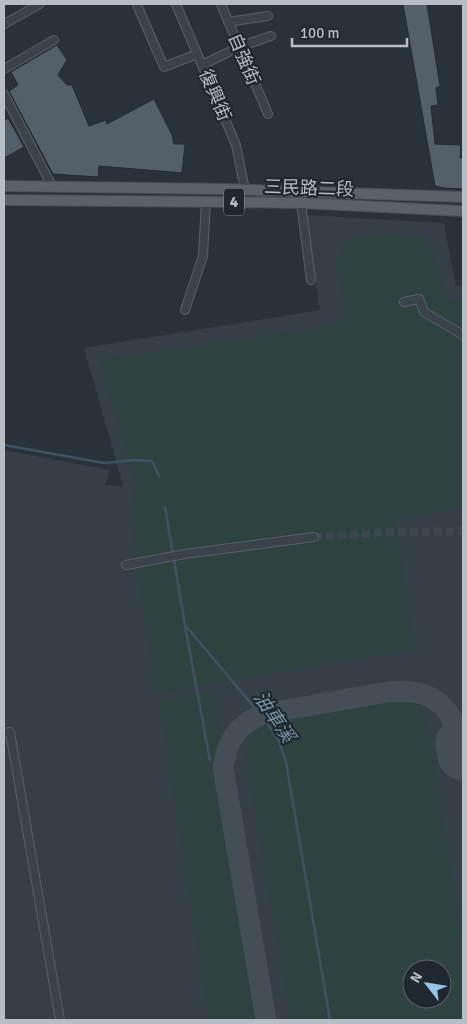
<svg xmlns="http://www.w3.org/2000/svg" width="467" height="1024" font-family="Signika,'Noto Sans TC',sans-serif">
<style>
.airport{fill:#343f47;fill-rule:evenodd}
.green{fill:#2e423f;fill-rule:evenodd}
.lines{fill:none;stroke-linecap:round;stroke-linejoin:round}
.stream{stroke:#3e5261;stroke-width:2.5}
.taxiway{stroke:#444e57;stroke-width:21}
.runway{stroke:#444e57;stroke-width:51}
.building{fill:#546069;stroke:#212a31}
.minor-tunnel{stroke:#3c474f;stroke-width:8;stroke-dasharray:8 4;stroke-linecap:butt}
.minor-casing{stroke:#586168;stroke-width:10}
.major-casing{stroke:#464f56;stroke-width:12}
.minor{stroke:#3a434a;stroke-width:8}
.major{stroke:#58626a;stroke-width:10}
.labels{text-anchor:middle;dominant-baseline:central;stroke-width:4.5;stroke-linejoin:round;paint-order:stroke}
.shield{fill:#1f282f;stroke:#899199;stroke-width:1}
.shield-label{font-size:16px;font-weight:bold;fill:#b6bec6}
.street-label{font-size:18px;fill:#b6bec6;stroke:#1f282f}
.water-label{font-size:19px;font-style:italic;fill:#7a93a5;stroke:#1f282f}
</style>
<rect width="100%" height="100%" fill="#27323a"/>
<!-- airport -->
<path class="airport" d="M305 215 444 223 456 286 463 285V1020H4V450L110 470 105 485 123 486 84 348 320 310ZM412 969H442V999H412Z"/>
<!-- green -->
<g class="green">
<path d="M388 233 426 237 449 302 463 299V508L395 517 414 649 156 693 130 516 135 480 99 360 337 325 345 314 337 263 344 243 364 236Z"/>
<path d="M388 685C412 692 416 695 427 718L463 950V1020H291L245 752 251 719 268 706ZM412 969H442V999H412Z"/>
<path d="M213 691 261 1020H209L159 700Z"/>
</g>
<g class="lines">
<!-- stream -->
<g class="stream">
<path d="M4 445 104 463 135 460 152 461 159 476"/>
<path d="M165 507 185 625 265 720 279 741 286 762 330 1020"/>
<path d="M185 626 210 760"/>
</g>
<!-- taxiway -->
<path class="taxiway" d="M266 1020 223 767C228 739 236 727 262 714L388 692C416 690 439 693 453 721 456 728 458 736 461 743"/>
<!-- runway -->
<path class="runway" d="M461 743 463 755"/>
</g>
<!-- building -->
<g class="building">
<path d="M403 4H427L440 86 436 88 438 105 431 106 435 144 461 145 460 158H463V189L444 188 435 186Z"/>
<path d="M57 45 67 60 58 75 67 85H72L89 126 106 120 107 124 154 99 172 135 174 144H185L182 173 99 166 98 177 53 174 9 91 18 85 11 72Z"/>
<path d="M8 118 24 147 4 158V121Z"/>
</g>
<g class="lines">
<!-- minor-tunnel -->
<path class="minor-tunnel" d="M314 537 391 532 463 531"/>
<!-- minor casing -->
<g class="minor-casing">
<g id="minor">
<path d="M176 4 236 145 245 190"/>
<path d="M221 4 268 114"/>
<path d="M137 5 164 67 197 54"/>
<path d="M228 22 268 16"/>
<path d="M4 24 40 4"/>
<path d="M202 65 239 47 271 36"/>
<path d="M4 69 54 40"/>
<path d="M4 94 52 186"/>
<path d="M301 203 311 280"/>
<path d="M404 302 419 299 424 312 463 335"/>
<path d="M185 310 203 256 206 201"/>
<path d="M126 565 185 554 314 537"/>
<path d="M4 733 10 732 60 1020"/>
</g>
</g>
<!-- major casing -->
<g class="major-casing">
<g id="major">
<path d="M4 186 224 189 463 197"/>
<path d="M4 200 226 202 301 203 463 211"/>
</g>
</g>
<!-- minor -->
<use href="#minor" class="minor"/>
<!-- major -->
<use href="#major" class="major"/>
</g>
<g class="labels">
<!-- shield labels -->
<rect class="shield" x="224" y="188.5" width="20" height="27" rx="4"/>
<g class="shield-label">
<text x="234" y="202">4</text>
</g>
<!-- street labels -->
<g class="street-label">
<text transform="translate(244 59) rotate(67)">自強街</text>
<text transform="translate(215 95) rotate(67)">復興街</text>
<text transform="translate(309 188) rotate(2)">三民路二段</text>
</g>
<!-- water labels -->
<g class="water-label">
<text transform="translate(274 717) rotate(56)">油車溪</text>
</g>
</g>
<!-- border -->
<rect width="467" height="1024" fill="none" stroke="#b6bec6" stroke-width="10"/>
<!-- north arrow -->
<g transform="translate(427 984) rotate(301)"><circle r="24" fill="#1f282f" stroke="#5b646b"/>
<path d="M0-4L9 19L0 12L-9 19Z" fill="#96c3ea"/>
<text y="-8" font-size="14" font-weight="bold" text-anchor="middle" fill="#b6bec6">N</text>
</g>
<!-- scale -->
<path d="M292 38v8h115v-8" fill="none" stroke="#b6bec6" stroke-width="2.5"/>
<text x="300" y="38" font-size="15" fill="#b6bec6" stroke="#1f282f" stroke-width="4" paint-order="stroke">100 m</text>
</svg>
